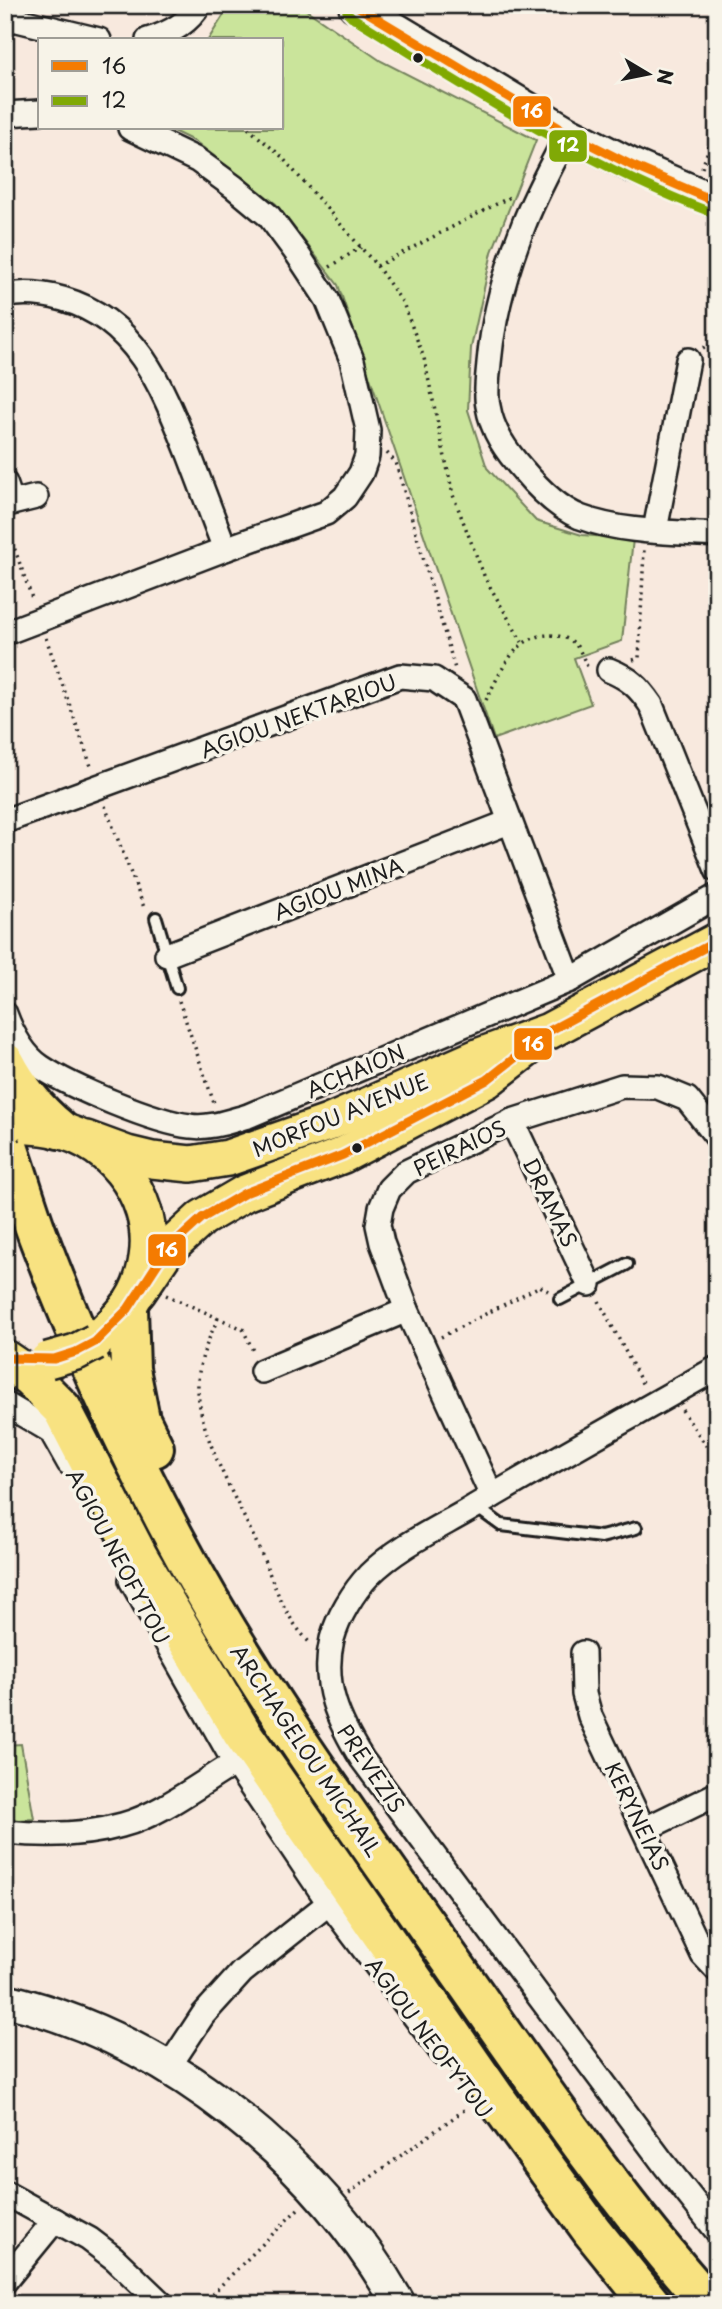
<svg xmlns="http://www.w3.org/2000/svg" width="722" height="2309" font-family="'Playpen Sans',sans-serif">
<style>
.green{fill:#cae49b;stroke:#73805c;stroke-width:2}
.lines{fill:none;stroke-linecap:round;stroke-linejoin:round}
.lane-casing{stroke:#1c1c1c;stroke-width:16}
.street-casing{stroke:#1c1c1c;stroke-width:28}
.secondary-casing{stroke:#1c1c1c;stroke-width:37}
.primary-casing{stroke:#1c1c1c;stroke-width:40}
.highway-casing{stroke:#1c1c1c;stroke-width:44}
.path{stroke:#1c1c1c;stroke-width:3.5;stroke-dasharray:2 5;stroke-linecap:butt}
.lane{stroke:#f7f3e8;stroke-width:10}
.street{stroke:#f7f3e8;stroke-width:23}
.secondary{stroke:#f7f3e8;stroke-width:32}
.primary{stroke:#f8e281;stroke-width:35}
.highway{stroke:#f8e281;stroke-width:38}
.primary-bridge-casing{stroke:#1c1c1c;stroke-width:40;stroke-linecap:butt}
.path-bridge{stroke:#1c1c1c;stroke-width:3.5;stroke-dasharray:2 5;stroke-linecap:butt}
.primary-bridge{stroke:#f8e281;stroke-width:35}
.bus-1-casing{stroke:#f7f3e8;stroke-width:14}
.bus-2-casing{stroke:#f7f3e8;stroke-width:14}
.bus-1{stroke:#f47b01;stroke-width:9}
.bus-2{stroke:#80a906;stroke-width:9}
.bus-dot{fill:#1c1c1c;stroke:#f7f3e8;stroke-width:2.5}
.labels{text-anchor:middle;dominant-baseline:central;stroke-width:7;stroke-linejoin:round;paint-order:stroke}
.street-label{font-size:21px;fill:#1c1c1c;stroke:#f7f3e8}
.line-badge{stroke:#f7f3e8;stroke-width:2.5}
.badge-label{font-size:19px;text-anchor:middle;font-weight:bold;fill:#fff}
</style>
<rect width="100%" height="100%" fill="#f8e9de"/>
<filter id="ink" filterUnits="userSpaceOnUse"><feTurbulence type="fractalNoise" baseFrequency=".0143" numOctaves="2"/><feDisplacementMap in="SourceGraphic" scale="14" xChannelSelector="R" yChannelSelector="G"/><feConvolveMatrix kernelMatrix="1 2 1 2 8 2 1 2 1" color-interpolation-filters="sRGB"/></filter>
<g filter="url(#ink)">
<!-- green -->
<g class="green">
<path d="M230 5H299L381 61 536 140 492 252 471 348 468 410 487 468 536 521 582 535 633 539 622 641 574 658 591 704 494 739 338 285 276 204 196 142 167 128H282V40H208Z"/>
<path d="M21 1744 34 1819 5 1821V1745Z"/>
</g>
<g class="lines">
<!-- lane casing -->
<g class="lane-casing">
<g id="lane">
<path d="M156 918 177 988"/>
<path d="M560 1299 627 1264"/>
<path d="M475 1506 501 1525 601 1537 636 1528"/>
</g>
</g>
<!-- street casing -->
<g class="street-casing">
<g id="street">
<path d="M5 17 99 40"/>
<path d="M148 40C168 34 188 24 199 5"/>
<path d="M5 114 40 112"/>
<path d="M568 133C553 163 536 193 524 224 507 267 493 317 489 363 488 376 485 393 488 406 492 431 506 451 523 470 538 488 558 508 580 517 623 533 671 532 717 535"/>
<path d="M5 296C25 291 44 294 63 299 137 320 163 389 189 454 201 486 213 517 225 549"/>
<path d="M5 483 12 503 36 497"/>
<path d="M655 530 688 360"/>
<path d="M5 633 225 549 326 513 345 497 361 473 367 456 368 430 352 360 327 299 298 255 269 216 234 187 197 160 130 128"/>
<path d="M609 670C629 678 639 687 651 705L717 870"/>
<path d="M5 821 400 676 434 679 464 699 570 980"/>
<path d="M167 955 509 822"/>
<path d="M5 1014C12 1033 23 1055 41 1067 71 1087 154 1122 190 1126 209 1129 230 1121 248 1116L570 980 717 896"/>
<path d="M512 1121 589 1284"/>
<path d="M717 1368C633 1416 549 1462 467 1511 434 1530 396 1548 369 1575 353 1592 338 1617 332 1639 321 1685 339 1722 362 1759L664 2164 717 2231"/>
<path d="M262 1371 407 1310"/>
<path d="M5 1404 51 1431 69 1463"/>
<path d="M492 1496 407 1310 382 1243 378 1225 381 1208 389 1189 406 1172 512 1121 622 1086 658 1087 687 1099 717 1137"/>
<path d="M131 1580 235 1763 329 1903 443 2054"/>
<path d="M583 1653 584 1694 590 1716 703 1955 717 1970"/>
<path d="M645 1829 717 1794"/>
<path d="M5 1832C44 1836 84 1836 122 1825 160 1815 201 1783 235 1763"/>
<path d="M168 2068 203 2015 242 1972 329 1903"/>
<path d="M5 2193 89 2239 114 2258 162 2304"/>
<path d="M5 2281 55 2220"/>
</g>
</g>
<!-- secondary casing -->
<g class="secondary-casing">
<g id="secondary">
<path d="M355 5 568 133 633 166 717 202"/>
<path d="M5 2000C169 2039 316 2159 399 2304"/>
</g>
</g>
<!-- primary casing -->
<g class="primary-casing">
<g id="primary">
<path d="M5 1128C18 1124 29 1126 42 1127 105 1133 157 1194 147 1258 141 1299 122 1315 95 1342"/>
<path d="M86 1139 127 1154 152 1160 191 1164 228 1158 328 1123 480 1056 549 1031 717 941"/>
<path d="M138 1292 165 1252 202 1218 245 1193 343 1155 487 1080 527 1049"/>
</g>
</g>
<!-- highway casing -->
<g class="highway-casing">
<g id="highway">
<path d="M5 1062C19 1089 36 1110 59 1129"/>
<path d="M5 1138C17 1171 26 1204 38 1236 77 1339 122 1440 174 1537 255 1689 358 1828 457 1969 537 2083 616 2200 709 2304"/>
<path d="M128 1309 130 1369 140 1419 154 1448"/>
<path d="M5 1360 30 1377 62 1409 139 1558 242 1733 494 2096 592 2231 651 2304"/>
</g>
</g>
<!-- path -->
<g class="path">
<path d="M248 128 281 156 377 266 403 303 424 358 453 495 485 578 522 642"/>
<path d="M702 168 717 123"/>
<path d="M5 212 14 276"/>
<path d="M377 266 512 196"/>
<path d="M330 267 361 247"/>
<path d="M703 348 706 346 717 348"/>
<path d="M387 453 396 463 455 669"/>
<path d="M9 522 8 530 33 601"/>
<path d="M46 638 92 769"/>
<path d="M633 660 639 658 644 550"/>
<path d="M486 700C501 672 514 635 550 635 557 635 570 638 575 644 581 650 584 661 588 668"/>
<path d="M105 806 145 910"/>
<path d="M179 1001 215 1106"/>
<path d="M166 1295 243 1329 254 1353"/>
<path d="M599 1301 644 1387"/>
<path d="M218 1318C208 1341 197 1363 198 1390 200 1438 237 1500 257 1544 274 1581 281 1613 310 1643"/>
<path d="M441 1337 540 1286 548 1291"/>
<path d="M682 1410 717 1462"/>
<path d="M349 2193 467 2108"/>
<path d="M202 2304 300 2207"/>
</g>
<!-- lane -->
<use href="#lane" class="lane"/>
<!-- street -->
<use href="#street" class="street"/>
<!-- secondary -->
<use href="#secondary" class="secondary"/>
<!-- primary -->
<use href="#primary" class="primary"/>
<!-- highway -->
<use href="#highway" class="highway"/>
<!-- primary-bridge casing -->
<g class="primary-bridge-casing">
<path id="primary-bridge" d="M48 1360 76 1352 95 1342"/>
</g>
<!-- path-bridge -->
<path class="path-bridge" d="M5 1143 21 1139"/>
<!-- primary-bridge -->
<use href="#primary-bridge" class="primary-bridge"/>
<!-- bus-1 casing -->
<g class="bus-1-casing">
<g id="bus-1">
<path d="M355 5 568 133 633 166 717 202"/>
<path d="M5 1358 54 1359 76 1352 95 1342 128 1309 165 1252 202 1218 245 1193 343 1155 487 1080 549 1031 717 941"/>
</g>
</g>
<!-- bus-2 casing -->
<g class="bus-2-casing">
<path id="bus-2" d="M346 5 347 12 352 17C469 89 583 164 713 213"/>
</g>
<!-- bus-1 -->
<use href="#bus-1" class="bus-1"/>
<!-- bus-2 -->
<use href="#bus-2" class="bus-2"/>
</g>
</g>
<!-- markers -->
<g class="bus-dot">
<circle cx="418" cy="58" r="6"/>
<circle cx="357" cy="1148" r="6"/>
</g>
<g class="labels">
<!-- street labels -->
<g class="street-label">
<text transform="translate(298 715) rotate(-20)">AGIOU NEKTARIOU</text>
<text transform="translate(338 888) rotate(-21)">AGIOU MINA</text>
<text transform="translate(355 1070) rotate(-23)">ACHAION</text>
<text transform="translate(340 1114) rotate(-22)">MORFOU AVENUE</text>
<text transform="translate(459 1147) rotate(-26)">PEIRAIOS</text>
<text transform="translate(551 1202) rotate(64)">DRAMAS</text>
<text transform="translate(119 1556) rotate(62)">AGIOU NEOFYTOU</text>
<text transform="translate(307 1750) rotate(56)">ARCHAGELOU MICHAIL</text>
<text transform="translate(372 1768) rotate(56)">PREVEZIS</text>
<text transform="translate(638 1816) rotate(64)">KERYNEIAS</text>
<text transform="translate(430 2037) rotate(53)">AGIOU NEOFYTOU</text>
</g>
</g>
<g class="line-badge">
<rect x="512" y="95" width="40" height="33" rx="7" fill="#f47b01"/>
<rect x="548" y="129" width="40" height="34" rx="7" fill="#80a906"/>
<rect x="513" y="1027" width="40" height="34" rx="7" fill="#f47b01"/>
<rect x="147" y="1233" width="40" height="34" rx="7" fill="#f47b01"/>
</g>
<g class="badge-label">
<text x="532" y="118">16</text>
<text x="568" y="152">12</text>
<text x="533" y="1051">16</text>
<text x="167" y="1257">16</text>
</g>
<!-- margin -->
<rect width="722" height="2309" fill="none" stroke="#f7f3e8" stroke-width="28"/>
<rect x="14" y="14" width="694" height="2281" fill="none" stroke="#1c1c1c" stroke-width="2.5" filter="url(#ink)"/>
<!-- legend -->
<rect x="38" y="38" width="245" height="91" fill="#f7f3e8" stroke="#9f9d96" stroke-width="2"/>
<rect x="52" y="61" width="35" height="10" fill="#f47b01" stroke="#9f9d96" stroke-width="2"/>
<text x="102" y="74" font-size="21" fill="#1c1c1c">16</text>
<rect x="52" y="96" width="35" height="10" fill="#80a906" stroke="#9f9d96" stroke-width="2"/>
<text x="102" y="108" font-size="21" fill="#1c1c1c">12</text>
<!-- north arrow -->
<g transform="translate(648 74) rotate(100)" stroke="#f7f3e8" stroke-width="5" paint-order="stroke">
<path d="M0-5L12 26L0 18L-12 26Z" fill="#1c1c1c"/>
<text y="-10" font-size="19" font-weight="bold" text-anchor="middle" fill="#1c1c1c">N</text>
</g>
</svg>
